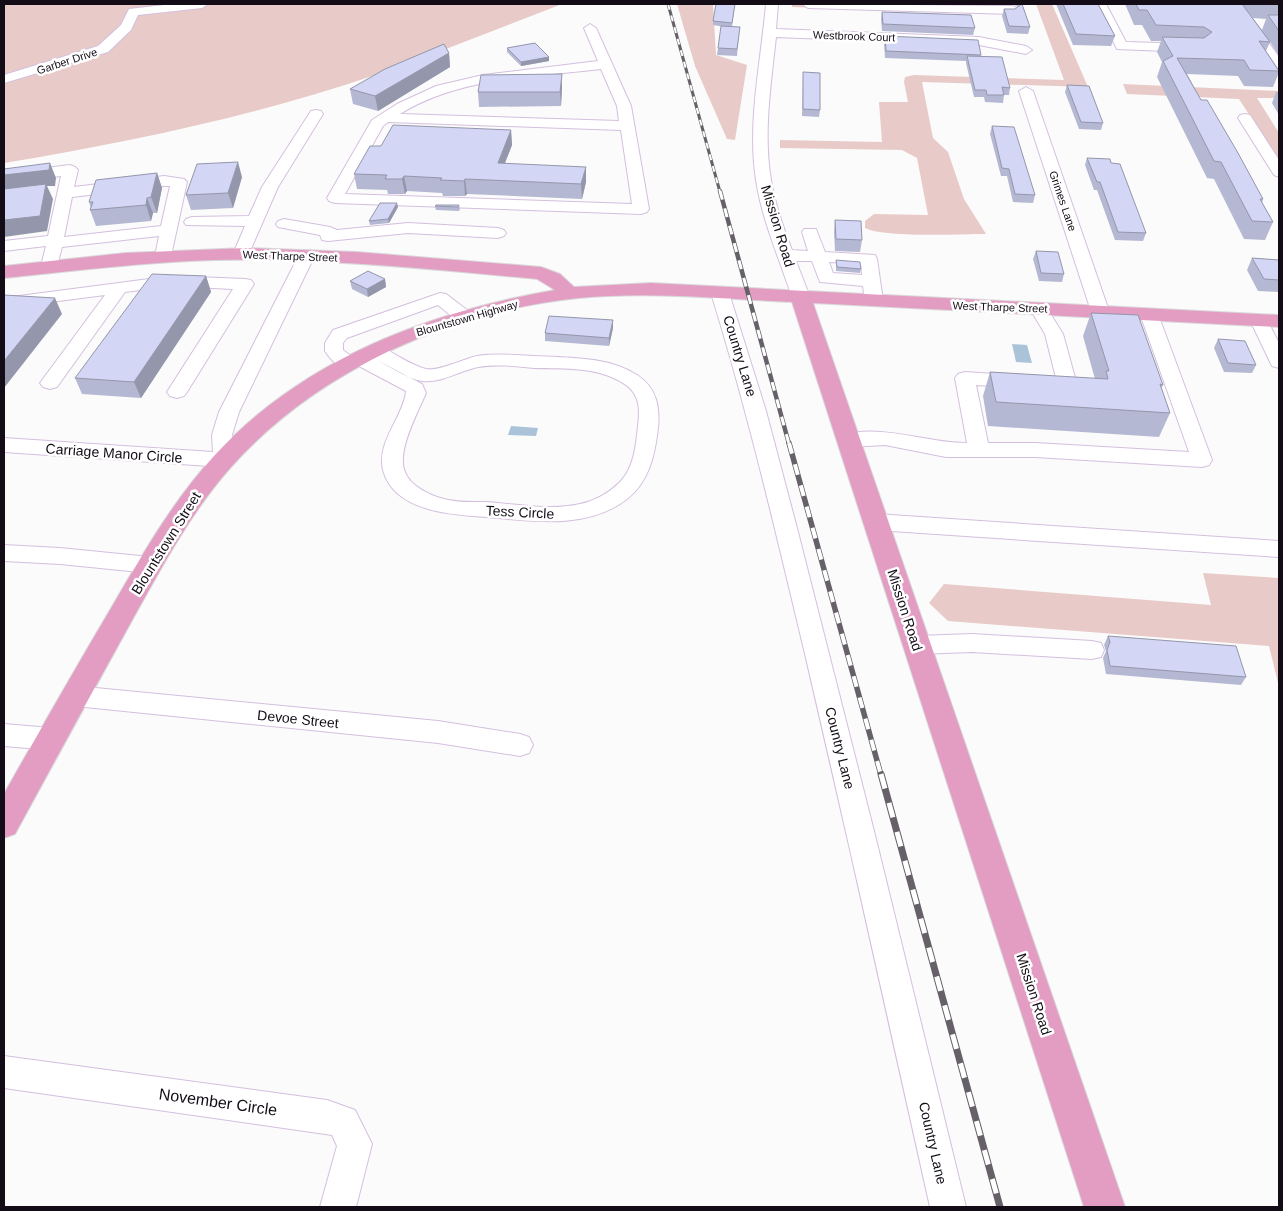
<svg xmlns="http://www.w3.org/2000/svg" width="1283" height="1211" font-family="Helvetica,sans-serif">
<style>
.green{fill:#e8cbc8}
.water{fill:#abc3d9}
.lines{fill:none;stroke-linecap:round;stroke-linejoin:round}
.minor-casing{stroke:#d4bfde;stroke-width:2}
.major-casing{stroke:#d9d8da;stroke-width:2}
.minor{fill:#fff;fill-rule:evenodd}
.major{fill:#e39dc2;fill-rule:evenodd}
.rail-far3-casing{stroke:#666168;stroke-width:3}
.rail-far2-casing{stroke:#666168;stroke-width:4.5}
.rail-far1-casing{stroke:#666168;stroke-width:5.5}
.rail-casing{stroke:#666168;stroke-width:7}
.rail-far3{stroke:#fff;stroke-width:2;stroke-dasharray:6;stroke-linecap:butt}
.rail-far2{stroke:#fff;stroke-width:3;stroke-dasharray:9;stroke-linecap:butt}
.rail-far1{stroke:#fff;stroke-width:4;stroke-dasharray:11;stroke-linecap:butt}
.rail{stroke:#fff;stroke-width:5;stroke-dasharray:15;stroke-linecap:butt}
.wall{fill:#b5b8d2}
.shaded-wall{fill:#9496ab}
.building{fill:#d3d6f4;stroke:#9496ab}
.labels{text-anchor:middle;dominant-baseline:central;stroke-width:5;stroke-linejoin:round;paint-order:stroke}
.far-street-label{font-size:11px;fill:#130c16;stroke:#fff}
.street-label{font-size:14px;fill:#130c16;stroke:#fff}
.near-street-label{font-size:16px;fill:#130c16;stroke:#fff}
</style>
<rect width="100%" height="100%" fill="#fbfbfb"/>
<!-- green -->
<g class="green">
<path d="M4 4H562C500 28 438 53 375 75 255 116 129 142 4 163Z"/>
<path d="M677 4H713L716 55 747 65 735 140 727 139 695 66Z"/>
<path d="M792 4H984L987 14 792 7Z"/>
<path d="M1036 4H1052L1088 87 922 82 933 138 948 152 964 199 986 234C960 234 885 238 865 228V221L874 214 928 215 917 158 902 150 780 148V140L882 142 879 102H908L904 82 905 77 914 75 1064 80Z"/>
<path d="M1123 84 1279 91V98H1257L1279 133V161L1239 99 1127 94Z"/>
<path d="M1203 573 1279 578V687L1269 646 948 621 929 603 944 584 1211 605Z"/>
</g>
<!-- water -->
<g class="water">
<path d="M1012 344 1027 345 1032 363 1016 362Z"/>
<path d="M511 426 538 428 536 436 508 435Z"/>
</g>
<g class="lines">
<!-- minor casing -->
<g class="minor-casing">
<g id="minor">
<path d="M173 4H208L202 8 138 15 131 30 108 52 4 83V75L98 46 121 25 129 9Z"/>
<path d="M766 4H778L776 29 979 37 1026 46 1032 50 1026 54 979 45 776 37C771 84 763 133 771 180 775 204 783 227 792 250L808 251 802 232 804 229H816L825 252 875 255 877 259 883 301 880 305 874 306 868 305 865 301 863 286 820 282 812 261H796L810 297 807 301 801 302 795 301 792 297C779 258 762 220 756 180 747 122 761 62 766 4ZM829 262 861 264 862 275 833 273Z"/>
<path d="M802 4 1013 6 1019 10 1013 14 808 8Z"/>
<path d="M1094 4H1106L1126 42 1191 44 1197 48 1191 52 1117 49Z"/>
<path d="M1228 4H1240L1279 57V70L1274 69Z"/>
<path d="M590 24 596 28 631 106 649 209 647 212 641 214 335 203 329 201 327 198 372 120 397 104 436 86 483 75 598 61 584 28ZM601 69 617 106 619 121 400 114C459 77 534 77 601 69ZM388 122 621 130 632 204 345 194 383 126Z"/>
<path d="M1026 87 1033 91 1109 311 1106 315 1100 316 1094 315 1091 311 1019 91Z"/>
<path d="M316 110 321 111 323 114 278 187 247 258H235L233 254 245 226 186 225 184 222 186 219 192 217 249 216 262 187 311 111Z"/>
<path d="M1245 114 1250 115 1279 160V177L1274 175 1238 118 1240 115Z"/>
<path d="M70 165 75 167 78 170 74 187 164 176 184 179 187 182 171 256 169 260H157L155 256 159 236 62 247 56 270 50 271 44 270 41 266 46 246 4 251V241L48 236 61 176 4 183V173ZM164 186H170L161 226 64 237 72 197Z"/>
<path d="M284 219 330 227 337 230 408 223 498 228 504 230 506 233 504 236 498 238 408 233 328 241 322 240 320 235 278 227 276 224 278 221Z"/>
<path d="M307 250 313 251 315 255 239 412 232 435 234 460 231 465 224 467 4 452V438L213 452 212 435 219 412 299 255 301 251Z"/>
<path d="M172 276 245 279 251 280 254 284 187 392 184 396 177 398 170 396 167 392 233 289 172 286 125 292 57 387 50 389 43 387 40 383 105 295 4 308V298Z"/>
<path d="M720 288 726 289 729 293 766 411 798 532 875 835 966 1207H930C889 1023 848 838 805 654 776 533 748 412 711 293L714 289Z"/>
<path d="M440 293 446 294 471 313 474 317 471 321C458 324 448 313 438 305L347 338 343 343V350L351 356 359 352 366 354 422 384 426 393C418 412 396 452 405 472 410 486 431 496 444 499 458 503 472 502 486 502 517 504 549 511 580 504 595 501 609 493 620 482 634 468 636 445 638 426 640 410 640 395 626 385 599 366 565 369 534 368 515 366 496 364 478 367 459 371 442 383 423 381 406 379 384 363 368 355L366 351 368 347 375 345 382 347C395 354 411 365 426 369 437 372 464 359 477 356 496 353 515 355 534 356 568 358 607 356 637 375 657 388 660 407 658 428 655 455 649 482 627 499 587 530 533 521 487 517 453 515 394 512 383 470 376 442 404 416 406 391L357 365 355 368C342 371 332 362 325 351V343L333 330Z"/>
<path d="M1039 304 1045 305 1063 334 1077 385 1074 389 1067 391 976 385 988 443H1035L1189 452 1140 314 1143 310 1149 309 1155 310 1158 314 1212 460 1209 465 1202 467 1035 457H946L885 445 849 447 842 445 839 440 842 435C884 424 925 443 967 443L955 378 958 374 965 372 1056 378 1045 334 1030 309 1033 305Z"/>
<path d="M1259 315 1265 316 1279 343V368L1272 366 1270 362 1250 320 1253 316Z"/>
<path d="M876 514 1279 541V557L876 530 868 527 865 522 868 517Z"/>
<path d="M4 545 60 548 150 557 158 559 161 565 158 571 150 573 60 564 4 561Z"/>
<path d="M972 634 1092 641 1101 643 1104 650 1101 657 1092 659 972 652 917 654 908 652 905 645 908 638 917 636Z"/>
<path d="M75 686 438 721 520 734 529 737 533 745 529 753 520 756 438 743 75 706 66 703 62 696 66 689Z"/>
<path d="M4 724 51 728 60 731 64 739 60 747 51 750 4 746Z"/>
<path d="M4 1056 327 1100 355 1110 372 1144 356 1207H320L337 1146 332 1135 4 1088Z"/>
</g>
</g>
<!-- major casing -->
<g class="major-casing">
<path id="major" d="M246 248 357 252 541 267 560 274 574 287 651 283 1279 315V327L813 303 1125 1207H1084L792 302C722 299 650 291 579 298 451 311 318 370 231 467 190 513 160 570 130 624 91 694 53 764 15 834L4 838V794C39 732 74 671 110 610 141 557 172 502 214 456 302 360 428 312 555 290L537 279C430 269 323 258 215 260 144 262 74 271 4 278V266L125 253Z"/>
</g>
<!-- minor -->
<use href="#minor" class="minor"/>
<!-- major -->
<use href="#major" class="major"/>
<!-- rail-far3 casing -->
<g class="rail-far3-casing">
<path id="rail-far3" d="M668 4 720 192"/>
</g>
<!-- rail-far2 casing -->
<g class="rail-far2-casing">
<path id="rail-far2" d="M720 191 789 444"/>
</g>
<!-- rail-far1 casing -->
<g class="rail-far1-casing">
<path id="rail-far1" d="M789 443 881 775"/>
</g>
<!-- rail casing -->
<g class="rail-casing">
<path id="rail" d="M881 774 1000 1207"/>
</g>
<!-- rail-far3 -->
<use href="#rail-far3" class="rail-far3"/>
<!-- rail-far2 -->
<use href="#rail-far2" class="rail-far2"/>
<!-- rail-far1 -->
<use href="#rail-far1" class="rail-far1"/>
<!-- rail -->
<use href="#rail" class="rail"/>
</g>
<!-- wall -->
<g class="wall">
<path d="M735 4 732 27 739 34 737 56 717 55 718 48 725 27 713 25V21Z"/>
<path d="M999 4H1021V5L1030 27 1028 34 1007 33 1002 16 1004 9H1015L1018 7 1013 4Z"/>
<path d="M1056 4H1098L1115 36 1111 46 1073 45Z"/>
<path d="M1125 4H1242L1262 30 1266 19 1253 18 1242 4H1279V56L1270 42 1266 51 1279 70V72L1273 87 1244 86 1238 76 1187 74 1201 100 1263 199 1262 203 1273 222 1265 240 1244 239 1214 179 1207 178 1157 77 1162 62 1157 52 1161 41H1151L1142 25H1134Z"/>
<path d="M882 12 975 28 973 35 882 31 881 19Z"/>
<path d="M885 36 981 55V56L1010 88 1009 95H1004L1003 103 985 102 984 97H974L966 63V61L885 58 884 43Z"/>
<path d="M507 48 549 57V61L521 66 507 52Z"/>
<path d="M449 53 450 67 378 111 353 104 350 89Z"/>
<path d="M803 72 820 110 819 117 802 116Z"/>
<path d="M1067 85 1103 123 1101 130 1079 129 1065 92Z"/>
<path d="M562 88 561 106 479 107 478 92Z"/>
<path d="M1276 92H1279V115L1272 103Z"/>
<path d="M992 126 1035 195 1033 203 1013 202 1007 176H1001L990 134Z"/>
<path d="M511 130 512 145 505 163 586 182 582 199 467 194 465 196H443L442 193 407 191 405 194H388L387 190 357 189 354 174 381 146Z"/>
<path d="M1087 158 1111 163 1146 233 1143 241 1115 240 1097 190H1094L1085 165Z"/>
<path d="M157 173 162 188 157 213H153L151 221 96 226 90 210 91 208 89 202Z"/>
<path d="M242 177 233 208 191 210 186 195Z"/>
<path d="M459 205 460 209 459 211 436 210 435 206Z"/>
<path d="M398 207 389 223 370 225 369 221Z"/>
<path d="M835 220 862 240 860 252 835 251 834 232Z"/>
<path d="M1036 251 1064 274 1062 282 1039 281 1033 259Z"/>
<path d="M1252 258 1279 260V292L1258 291 1247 270Z"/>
<path d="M836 260 861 269 860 273 836 271Z"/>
<path d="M206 276 211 292 141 398 82 394 75 378Z"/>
<path d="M385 279 386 287 368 297 352 289 350 281Z"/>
<path d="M1091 313 1163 385 1161 389 1170 413 1159 437 988 426 983 396 990 372 1095 379 1083 336Z"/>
<path d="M613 328 609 346 545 341V333Z"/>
<path d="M1218 339 1256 365 1252 373 1224 372 1214 348Z"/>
<path d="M1108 636 1246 677 1241 685 1106 674 1103 658 1106 651 1104 645Z"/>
</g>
<!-- shaded-wall -->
<g class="shaded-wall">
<path d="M449 53 450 67 378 111 375 96Z"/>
<path d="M549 57V61L521 66V62Z"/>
<path d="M562 74V88L561 106 560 92Z"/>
<path d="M511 130 512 145 499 178 498 163Z"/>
<path d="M238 162 242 177 233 208 228 193Z"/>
<path d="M50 163 56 178 55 186H47L53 199 47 231 4 237V175Z"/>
<path d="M586 167V182L582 199 581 184Z"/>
<path d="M157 173 162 188 157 213 151 197Z"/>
<path d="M404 176 407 191 405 194 402 179Z"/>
<path d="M465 179 467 194 465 196 464 181Z"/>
<path d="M147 198 153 213 151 221 146 205Z"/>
<path d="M397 203 398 207 389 223 388 219Z"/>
<path d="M206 276 211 292 141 398 134 382Z"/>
<path d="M385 279 386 287 368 297 367 289Z"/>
<path d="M55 298 62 314 4 388V361Z"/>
<path d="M613 320V328L609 346V338Z"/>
</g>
<!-- building -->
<g class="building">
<path d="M716 4H735L732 23 713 21Z"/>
<path d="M1022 4 1030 27 1009 26 1004 9H1015Z"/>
<path d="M1063 4H1098L1115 36 1076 34Z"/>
<path d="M1136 4H1242L1270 42 1259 41 1279 71 1250 70 1244 60 1177 58 1201 100H1207L1238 153 1263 199H1260L1273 222 1252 221 1221 162 1214 161 1163 61 1173 56 1162 37 1204 38 1212 32 1204 27 1156 25 1147 10H1139Z"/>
<path d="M882 12 971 15 975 28 883 24Z"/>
<path d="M1268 15H1279V31Z"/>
<path d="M721 26 740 27 737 49 718 48Z"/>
<path d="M885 36 978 40 981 55 886 51Z"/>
<path d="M535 43 549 57 521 62 507 48Z"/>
<path d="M444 44 449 53 375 96 350 89 385 69Z"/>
<path d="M967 56 1002 57 1010 88 1002 87 1004 95H987L986 90H975Z"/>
<path d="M803 72 820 73V110L803 109Z"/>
<path d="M562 74 560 92H478L481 75Z"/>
<path d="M1067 85 1089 86 1103 123 1081 122Z"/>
<path d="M393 125 511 130 498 163 586 167 581 184 465 179 464 181 440 180 442 178 404 176 402 179H385L387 175 354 174 370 146H381Z"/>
<path d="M992 126 1014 127 1035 195 1015 194 1009 169 1002 168Z"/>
<path d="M1087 158 1110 159 1111 163 1120 164 1146 233 1118 232 1100 182H1097Z"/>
<path d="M238 162 228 193 186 195 197 164Z"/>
<path d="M50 163 49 170 4 175V169Z"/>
<path d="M157 173 151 197 147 198 146 205 90 210 93 202H89L96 180Z"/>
<path d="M46 184 40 216 4 220V189Z"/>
<path d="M380 203H397L388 219 369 221Z"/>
<path d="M436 205H459L458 207 435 206Z"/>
<path d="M835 220 861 221 862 240 836 239Z"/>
<path d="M1036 251 1058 252 1064 274 1041 273Z"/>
<path d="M1252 258 1279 260V280L1264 279Z"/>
<path d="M836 260 860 262 861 269 837 267Z"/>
<path d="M368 271 385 279 367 289 350 281Z"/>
<path d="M152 274 206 276 134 382 75 378Z"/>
<path d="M4 295 55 298 4 361Z"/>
<path d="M1091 313 1138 315 1163 385 1160 384 1170 413 996 402 990 372 1108 379 1106 371H1109Z"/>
<path d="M549 316 613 320 609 338 545 333Z"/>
<path d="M1218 339 1245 341 1256 365 1228 363Z"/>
<path d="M1108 636 1236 646 1246 677 1110 666 1107 650 1110 642Z"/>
</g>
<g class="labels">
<!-- far-street labels -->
<g class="far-street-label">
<text transform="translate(854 36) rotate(2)">Westbrook Court</text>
<text transform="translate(67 61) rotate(-18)">Garber Drive</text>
<text transform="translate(1063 201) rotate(71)">Grimes Lane</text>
<text transform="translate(290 256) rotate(2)">West Tharpe Street</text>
<text transform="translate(1000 307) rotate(2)">West Tharpe Street</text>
<text transform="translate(467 318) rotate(-16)">Blountstown Highway</text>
</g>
<!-- street labels -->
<g class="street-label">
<text transform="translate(778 226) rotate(73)">Mission Road</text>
<text transform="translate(740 356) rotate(73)">Country Lane</text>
<text transform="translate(114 453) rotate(4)">Carriage Manor Circle</text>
<text transform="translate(520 512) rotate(3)">Tess Circle</text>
<text transform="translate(166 543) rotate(-58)">Blountstown Street</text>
<text transform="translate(905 610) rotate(72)">Mission Road</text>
<text transform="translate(298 719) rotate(6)">Devoe Street</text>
<text transform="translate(840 748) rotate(76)">Country Lane</text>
<text transform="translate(1034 994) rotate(72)">Mission Road</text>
<text transform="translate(933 1143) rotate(77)">Country Lane</text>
</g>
<!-- near-street labels -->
<g class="near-street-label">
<text transform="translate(218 1102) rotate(8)">November Circle</text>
</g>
</g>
<!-- border -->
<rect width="1283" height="1211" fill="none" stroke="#130c16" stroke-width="10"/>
</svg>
